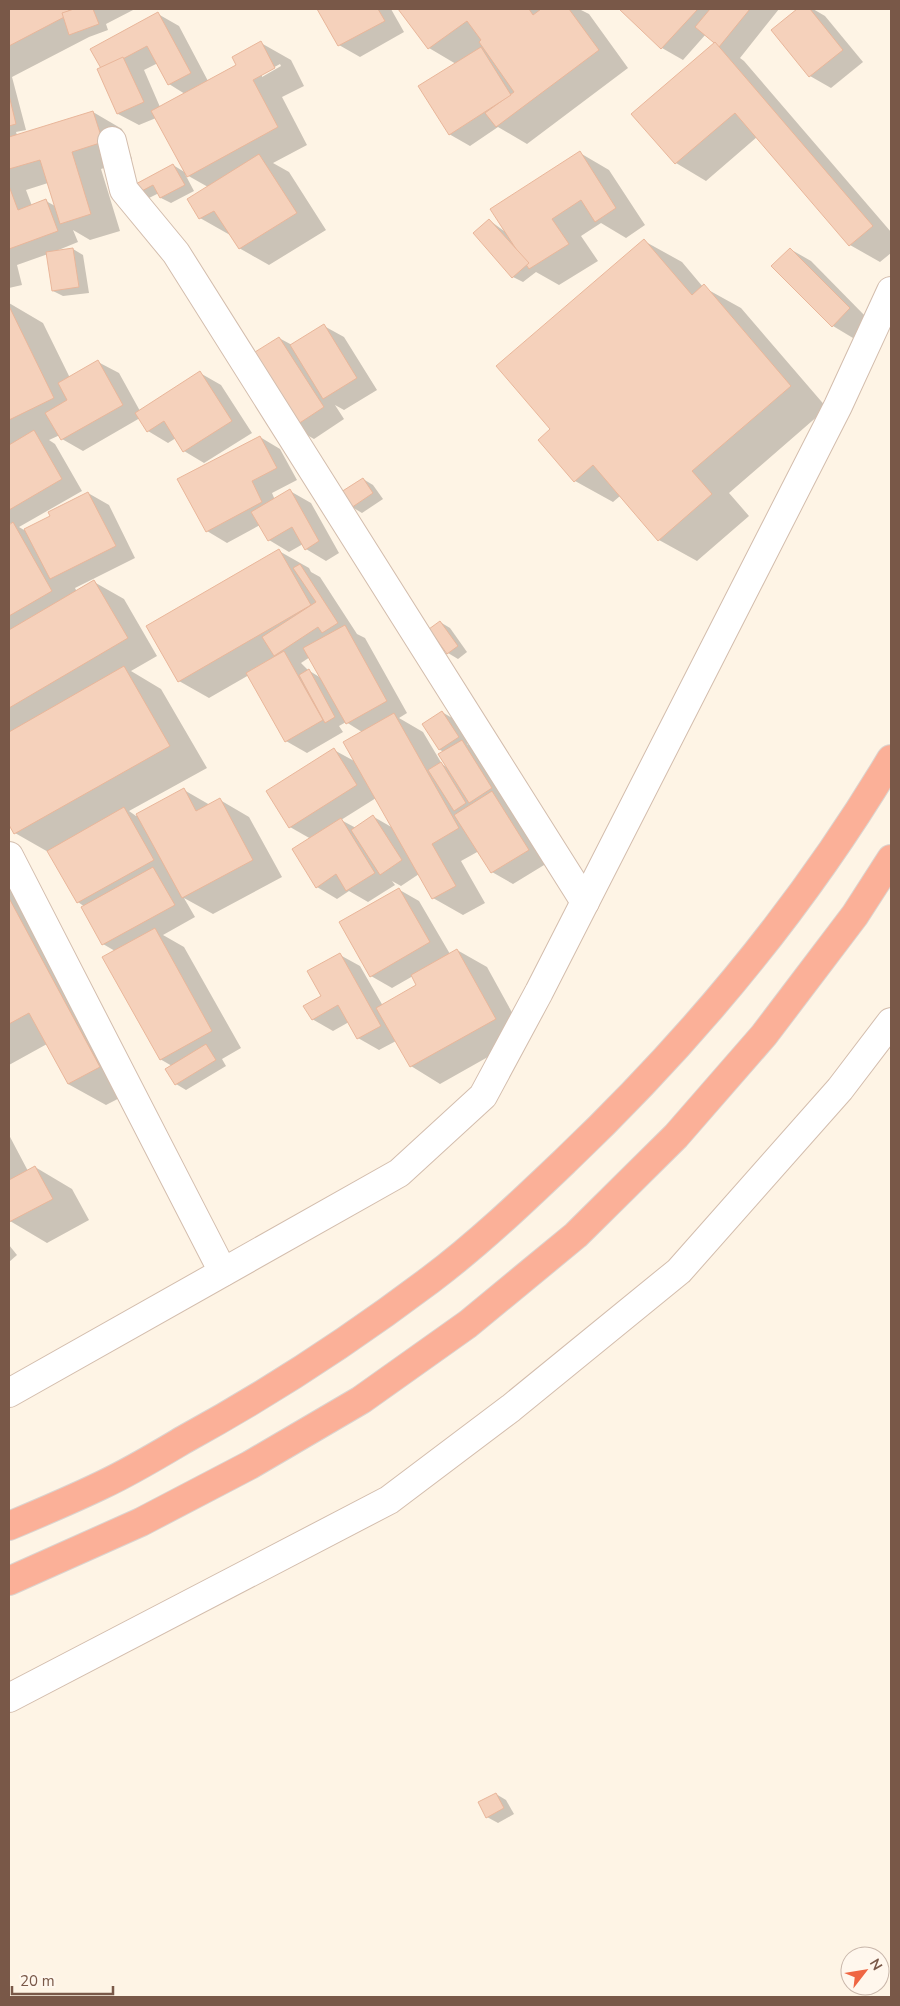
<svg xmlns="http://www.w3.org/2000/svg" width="900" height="2006" font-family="'Nunito Sans',sans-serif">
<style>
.shadow{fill:#0003;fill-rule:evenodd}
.building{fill:#f5d1bb;stroke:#e9b69a}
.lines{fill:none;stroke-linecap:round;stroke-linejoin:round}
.minor-casing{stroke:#d3bdad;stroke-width:30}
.motorway-casing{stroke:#dcd4cf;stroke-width:30}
.minor{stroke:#fff;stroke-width:28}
.motorway{stroke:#fbb098;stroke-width:28}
</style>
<rect width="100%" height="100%" fill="#fef4e5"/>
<!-- shadow -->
<g class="shadow">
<path d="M9 9H135L106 24 108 30 89 37 12 77 26 130 16 132 17 135 93 112 122 129 132 159 101 169 120 231 90 240 73 230 78 242 56 251 73 249 83 255 89 293 63 296 53 291 48 254 17 265 22 285 9 288ZM48 183 55 206 46 201 32 206 26 190Z"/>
<path d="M319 9H391L404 32 360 57 339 45Z"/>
<path d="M400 9H579L589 14 628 68 527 144 498 127 470 146 449 134 456 64 429 48Z"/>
<path d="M621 9H779L740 58 744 61 891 232V253L880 262 850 245 757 137 706 181 676 163 633 114 716 43 706 34 683 60 662 48Z"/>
<path d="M799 9H813L825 16 863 62 831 88 810 76 773 30Z"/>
<path d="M158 14 179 26 208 81 238 65 261 43 291 60 304 86 282 97 307 145 273 163 289 172 326 230 269 265 239 248 230 235 200 218 189 200 208 187 185 174 194 191 171 203 161 198 159 193 149 198 138 192 173 165 186 173 156 118 139 125 118 114 98 70ZM158 63 169 84 185 94 160 107 144 70ZM280 64 281 66 262 77V74Z"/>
<path d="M580 153 609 170 645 225 626 238 601 223 581 236 598 261 559 285 536 272 523 282 513 277 489 220 504 231Z"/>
<path d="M644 241 682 262 703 287 741 308 827 408 729 493 749 516 697 561 659 540 620 496 613 502 575 481 552 429Z"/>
<path d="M790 249 811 261 870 321 853 338 833 326Z"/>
<path d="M9 303 43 323 70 378 98 362 119 373 140 411 200 373 221 385 252 433 204 463 184 451 176 438 168 443 148 431 140 418 83 451 62 439 60 435 49 440 55 444 82 491 19 527 24 530 51 517 88 493 109 505 135 558 75 588 77 592 94 582 124 599 157 656 131 671 161 689 207 768 129 811 136 816 184 790 210 805 220 800 249 817 282 877 213 914 184 898 195 917 163 935 184 947 241 1048 222 1059 226 1066 186 1090 176 1084 167 1070 172 1066 160 1059 115 951 103 944 83 908 85 907 78 902 50 853 15 833 9 823V526L12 524 9 523Z"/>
<path d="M324 326 344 337 377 390 344 410 335 405 344 419 314 439 293 427 279 338 292 345Z"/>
<path d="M260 437 280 449 297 480 272 493 275 500 290 491 311 503 339 553 326 561 306 549 303 544 289 552 269 540 260 525 227 543 207 531Z"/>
<path d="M363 479 373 485 383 499 362 513 352 507Z"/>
<path d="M279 551 309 568 311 572 320 577 357 634 365 638 407 713 399 718 423 732 442 764 448 768 444 752 440 750 423 724 442 712 452 718 469 743 467 744 482 753 549 862 513 884 492 872 479 851 461 861 485 903 463 915 433 898 419 874 401 886 392 881 395 885 368 902 349 891 337 899 317 887 311 839 290 827 334 750 356 762 362 732 346 722 339 726 343 732 307 753 286 741 249 675 209 698 179 681ZM310 657 321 678 308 670 301 663ZM376 798 393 828 374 817 356 828 341 820Z"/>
<path d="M440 622 450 628 467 652 458 659 448 653Z"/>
<path d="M398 889 419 901 450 954 457 950 487 967 525 1036 440 1084 411 1066 396 1041 379 1050 358 1038 349 1022 333 1031 312 1019 340 955 360 966 383 1006 418 986 413 976 392 988 371 976Z"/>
<path d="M9 890 38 907 137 1089 106 1105 68 1084 47 1044 9 1065Z"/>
<path d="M9 1135 28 1171 35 1167 72 1189 89 1220 47 1243 10 1221Z"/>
<path d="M9 1245 17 1255 9 1262Z"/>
<path d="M496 1794 506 1800 514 1814 498 1823 487 1817Z"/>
</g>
<!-- building -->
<g class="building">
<path d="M9 9H73L68 11 70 14 9 46Z"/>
<path d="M74 9H93L99 24 69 35 62 13Z"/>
<path d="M317 9H378L385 21 338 46Z"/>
<path d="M398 9H529L533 15 541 9H569L599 50 496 127 485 113 514 92 479 42 481 40 467 21 428 49Z"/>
<path d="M619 9H698L661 49Z"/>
<path d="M710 9H750L719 47 695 27Z"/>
<path d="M797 9H810L843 50 809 77 771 30Z"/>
<path d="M158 12 191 73 168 85 147 46 102 70 90 49Z"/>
<path d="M261 41 275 68 253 80 278 127 187 177 151 111 236 65 232 57Z"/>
<path d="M715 42 873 226 849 246 735 113 675 164 631 114Z"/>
<path d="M481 47 511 95 449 135 418 86Z"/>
<path d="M123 57 144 102 117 114 97 69Z"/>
<path d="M9 95 16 124 9 126Z"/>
<path d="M93 111 103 142 72 152 91 214 60 224 40 160 9 169V137Z"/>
<path d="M580 151 616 208 595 222 581 200 552 219 569 244 529 269 490 209Z"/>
<path d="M259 154 297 213 239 249 214 211 199 219 187 199Z"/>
<path d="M173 164 185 185 160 198 153 185 138 193 134 185Z"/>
<path d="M9 186 18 210 46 199 58 231 9 249Z"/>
<path d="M489 219 529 263 512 278 473 233Z"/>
<path d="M644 239 692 295 704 284 791 386 692 471 712 494 658 541 593 465 574 482 538 440 550 429 496 366Z"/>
<path d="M73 248 79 287 52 291 46 252Z"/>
<path d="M790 248 850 308 832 327 771 266Z"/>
<path d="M9 306 54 398 9 420Z"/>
<path d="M324 324 357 378 323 399 290 345Z"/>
<path d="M279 337 324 407 292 428 247 357Z"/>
<path d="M98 360 123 405 61 440 45 413 67 400 58 383Z"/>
<path d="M200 371 232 421 183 452 164 421 147 432 135 413Z"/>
<path d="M34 430 62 479 9 510V445Z"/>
<path d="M260 436 277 468 252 481 262 502 206 532 177 479Z"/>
<path d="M363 478 373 493 351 508 341 492Z"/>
<path d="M290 489 319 541 305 550 292 527 268 541 251 512Z"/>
<path d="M88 492 116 546 50 579 24 529 50 516 48 512Z"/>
<path d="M13 522 52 591 9 616V525Z"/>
<path d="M279 549 311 605 178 682 146 626Z"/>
<path d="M300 564 338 623 322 633 318 627 274 656 262 637 316 602 293 568Z"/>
<path d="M94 580 128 638 9 708V630Z"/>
<path d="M440 621 458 646 447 654 429 629Z"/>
<path d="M345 625 387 701 346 724 303 648Z"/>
<path d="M284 651 323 720 285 742 246 673Z"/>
<path d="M124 666 170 746 14 834 9 825V732Z"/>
<path d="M309 669 335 717 325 723 299 675Z"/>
<path d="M442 711 459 737 439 750 422 724Z"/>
<path d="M394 713 459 828 432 844 456 886 432 899 343 742Z"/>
<path d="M462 740 492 788 469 803 438 754Z"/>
<path d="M334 748 357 785 289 828 266 791Z"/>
<path d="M441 762 466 803 454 811 428 770Z"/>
<path d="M184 788 196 811 220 798 253 860 182 898 136 814Z"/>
<path d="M492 791 529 850 491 873 454 815Z"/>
<path d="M124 807 154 860 77 903 47 851Z"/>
<path d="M373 815 402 860 380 875 351 830Z"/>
<path d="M341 818 375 873 346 891 336 874 316 888 292 849Z"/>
<path d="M153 867 175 905 102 945 81 907Z"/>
<path d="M399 888 430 942 370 977 339 922Z"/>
<path d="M9 898 100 1067 68 1084 29 1013 9 1024Z"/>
<path d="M155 928 212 1031 160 1060 102 957Z"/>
<path d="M457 949 496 1019 410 1067 376 1008 416 985 411 975Z"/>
<path d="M340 953 381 1026 357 1039 338 1005 312 1020 303 1006 321 996 307 971Z"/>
<path d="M206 1044 216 1060 175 1085 165 1069Z"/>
<path d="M35 1166 53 1199 9 1222V1180Z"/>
<path d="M496 1793 504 1808 486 1818 478 1802Z"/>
</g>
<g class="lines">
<!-- minor casing -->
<g class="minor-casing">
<g id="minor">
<path d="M112 141 124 190 176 253 585 902"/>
<path d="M9 856 223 1272"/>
<path d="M9 1393 399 1173 483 1096 539 992 838 406 891 291"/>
<path d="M9 1698 389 1500 511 1408 679 1271 840 1089 891 1022"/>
</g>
</g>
<!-- motorway casing -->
<g class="motorway-casing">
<g id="motorway">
<path d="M9 1526C40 1513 71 1500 102 1485 130 1472 158 1455 185 1439 271 1392 353 1338 430 1280 478 1244 522 1202 565 1161 690 1042 802 908 891 759"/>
<path d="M9 1581 141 1522 250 1465 361 1400 468 1324 576 1235 676 1136 764 1035 855 915 891 859"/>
</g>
</g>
<!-- minor -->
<use href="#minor" class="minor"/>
<!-- motorway -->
<use href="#motorway" class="motorway"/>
</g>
<!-- border -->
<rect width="900" height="2006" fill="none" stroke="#795848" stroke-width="20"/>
<!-- north arrow -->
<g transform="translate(865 1971) rotate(59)"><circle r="24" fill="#fff7ed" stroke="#c9b7ab"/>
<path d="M0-4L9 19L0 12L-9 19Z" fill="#ef6643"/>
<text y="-8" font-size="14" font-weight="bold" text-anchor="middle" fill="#795848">N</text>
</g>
<!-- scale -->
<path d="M12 1986v8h101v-8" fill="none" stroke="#795848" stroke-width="2.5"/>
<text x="20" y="1986" font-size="15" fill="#795848" stroke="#fff7ed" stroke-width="4" paint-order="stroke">20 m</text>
</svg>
